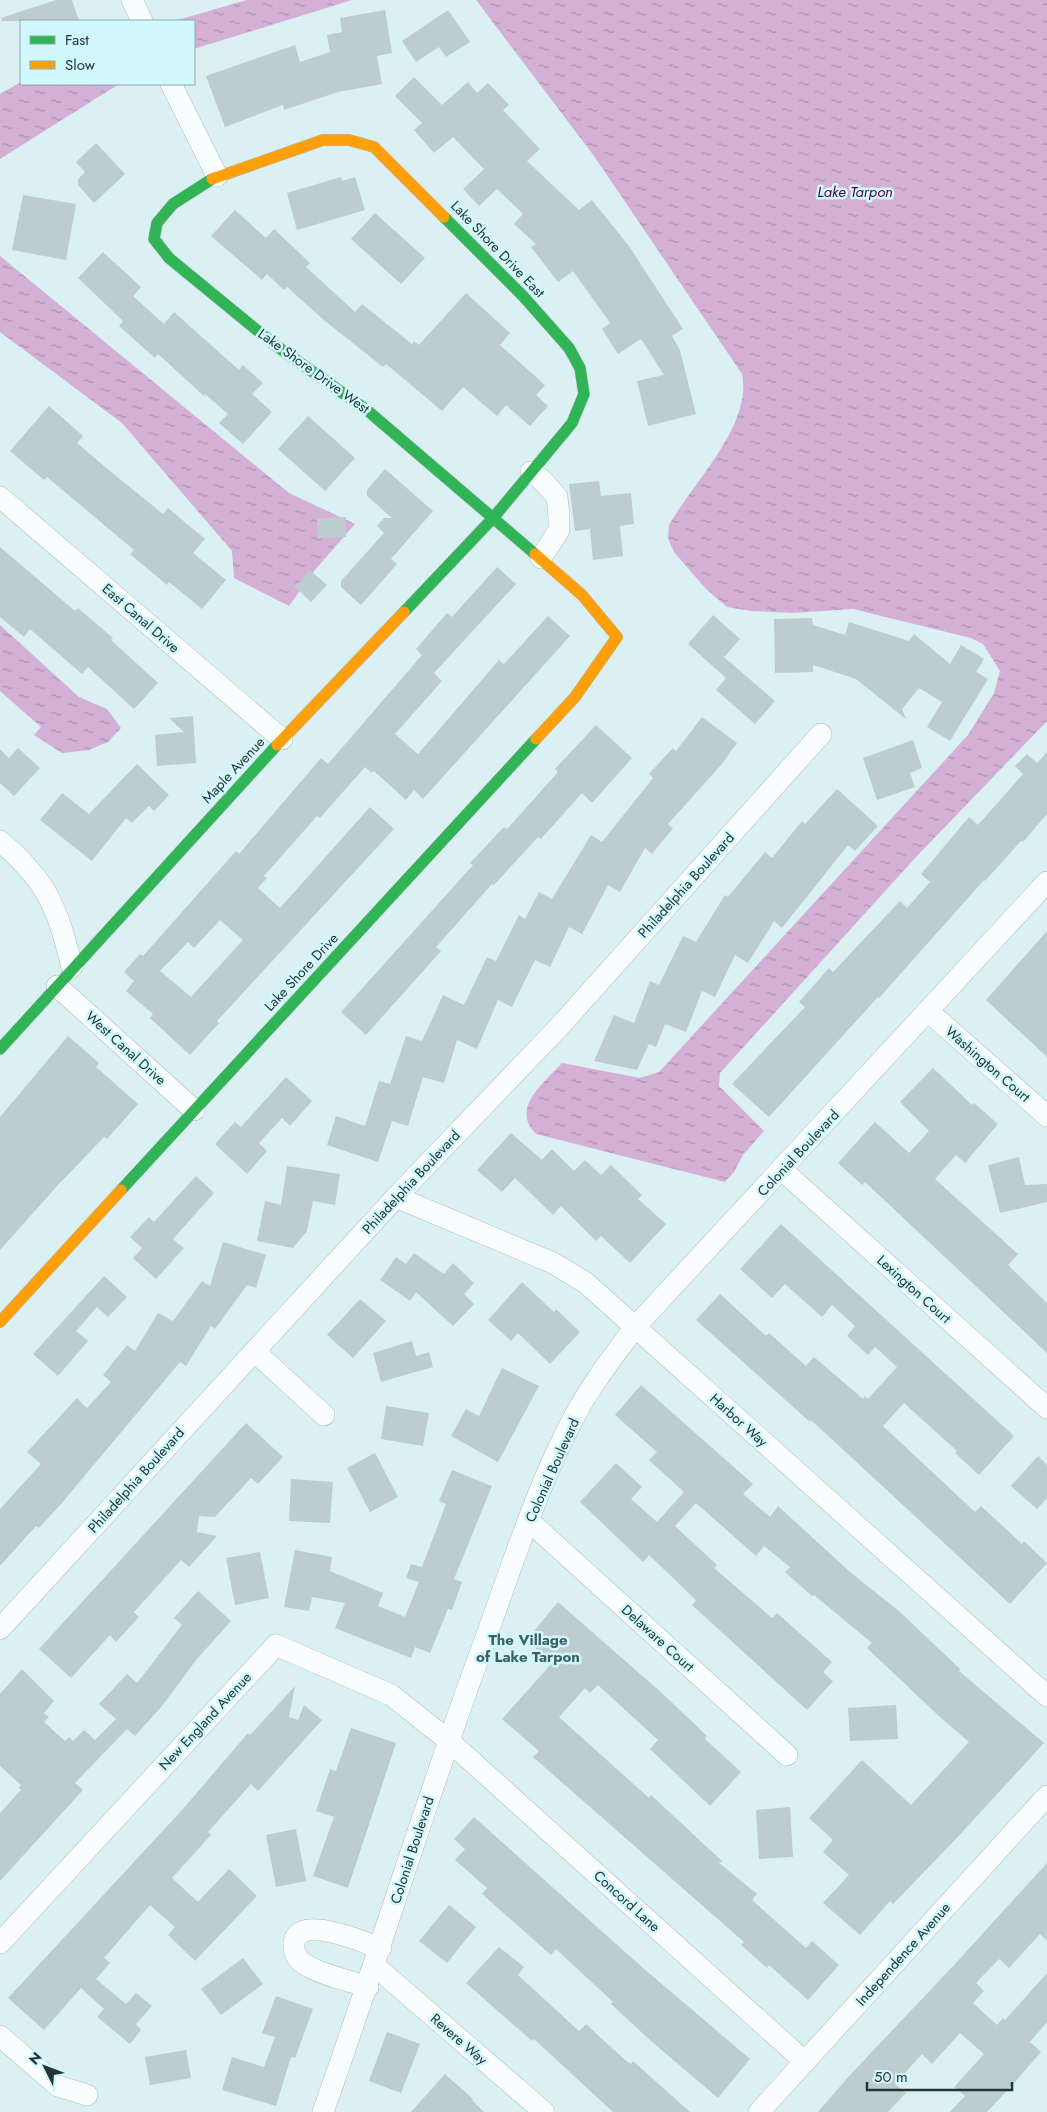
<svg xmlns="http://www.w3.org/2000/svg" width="1047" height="2112" font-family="Jost,sans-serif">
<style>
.water{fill:url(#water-ripples)}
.building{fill:#bccccf;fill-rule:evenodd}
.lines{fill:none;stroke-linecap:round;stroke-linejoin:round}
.street-casing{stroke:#abbcbe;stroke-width:22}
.fast-casing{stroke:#abbcbe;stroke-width:12}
.slow-casing{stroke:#abbcbe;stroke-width:12}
.street{stroke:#fafdfd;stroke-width:21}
.fast{stroke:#30b455;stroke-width:11}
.slow{stroke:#ff9f0a;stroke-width:11}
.labels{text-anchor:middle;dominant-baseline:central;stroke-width:5;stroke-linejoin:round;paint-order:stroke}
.street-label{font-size:14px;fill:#253537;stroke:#d1f8fd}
.water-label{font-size:15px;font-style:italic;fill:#51034b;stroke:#d1f8fd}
.neighbourhood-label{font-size:15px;font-weight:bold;fill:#3c5f63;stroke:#d1f8fd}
</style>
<defs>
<pattern id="water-ripples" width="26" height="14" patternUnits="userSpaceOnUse" patternTransform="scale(1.25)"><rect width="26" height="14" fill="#d5b0d6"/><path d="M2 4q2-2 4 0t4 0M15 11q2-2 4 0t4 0" fill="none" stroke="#ad90ae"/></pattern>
</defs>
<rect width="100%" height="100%" fill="#dbf0f3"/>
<!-- water -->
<g class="water">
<path d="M247 0H352L194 49V21H174Z"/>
<path d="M476 0H1047V721L917 856 720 1073 719 1086 764 1131 743 1155 734 1172 725 1182 536 1134C510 1108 544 1083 562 1063L640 1078 659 1072 968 735 994 693 1000 671 983 644 971 638 853 609 793 613 751 611 727 607 706 589 674 552 668 538 669 525C692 484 753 424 742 374L594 156Z"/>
<path d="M21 82V84H119L0 159V94Z"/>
<path d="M0 256 289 493 355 524 314 571 289 606 234 578 232 551 122 423 0 332Z"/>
<path d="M0 625 79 697 107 709 121 728 108 742 89 750 62 753 34 735 41 727 0 691Z"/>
</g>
<!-- building -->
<g class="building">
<path d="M56 0H72L79 21H2L1 18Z"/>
<path d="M385 10 392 53 377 56 382 84 338 92 284 110 283 105 225 127 206 76 295 45 300 62 330 52 327 35 342 32 340 18Z"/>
<path d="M448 10 470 42 446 57 439 47 416 62 402 41Z"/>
<path d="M414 77 442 105 468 82 477 93 488 83 509 105 503 110 540 149 527 161 579 210 592 200 629 246 683 329 672 336 680 350 696 414 648 426 637 381 664 375 641 339 618 354 602 329 610 323 573 271 558 282 531 247 536 244 514 224 523 214 497 189 479 206 463 189 484 169 453 137 434 153 414 130 422 123 395 96Z"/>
<path d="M96 143 125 174 94 203 78 185V179L85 172 76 162Z"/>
<path d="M341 177 342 181 355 177 365 210 297 230 287 193Z"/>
<path d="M23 195 76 204 66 260 12 250Z"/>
<path d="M235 210 266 238 274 229 310 263 306 267 355 312 362 304 412 344 414 341 419 345 466 293 510 333 500 345 545 385 536 395 548 406 530 426 506 405 497 416 463 387 442 411 386 364 383 367 325 321 287 287 284 290 267 274 262 280 211 236Z"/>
<path d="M375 213 425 258 401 284 351 239Z"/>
<path d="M103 252 141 287 133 296 164 324 174 312 239 370 243 365 263 383 252 394 272 412 243 444 219 423 228 414 205 394 204 396 158 354 155 358 119 326 123 321 78 278Z"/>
<path d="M49 406 83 436 77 443 105 467 163 514 168 508 205 539 193 553 226 580 202 609 169 582 167 585 130 554 134 550 47 477 44 480 10 451Z"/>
<path d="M308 416 355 458 325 491 278 449Z"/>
<path d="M385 469 433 511 391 559 397 564 361 605 341 587V581L384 533 377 526 384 518H392L367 496V490Z"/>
<path d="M599 481 601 496 631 493 634 524 620 526 623 556 593 560 590 529 575 531 569 484Z"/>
<path d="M346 517V537L317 538V518Z"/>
<path d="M0 547 75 611 78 608 113 638 111 640 158 683 134 709 88 667 82 674 30 629 24 637 0 617Z"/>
<path d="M497 567 516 584 434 673 442 681 395 734 418 754 499 660 504 664 548 616 570 636 423 799 414 790 406 800 374 771 372 773 365 767 320 818 317 816 264 876 267 878 258 888 280 908 370 807 394 829 217 1021 219 1023 190 1055 150 1018 153 1014 126 991 134 981 124 972 140 954 143 956 236 851 239 854 321 758 328 764 422 655 416 649 447 613 452 617ZM220 920 243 940 191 997 160 971 188 942 194 948Z"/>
<path d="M310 570 327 585 311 602 295 587Z"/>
<path d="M713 615 740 639 724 657 775 701 755 724 716 690 726 678 688 644Z"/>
<path d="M812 618 813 625 845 635 849 622 909 641 914 634 950 664 961 645 984 659 976 672 988 679 950 741 927 727 942 702 919 688 902 709 906 719 856 679 813 665V672L775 673 774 619Z"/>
<path d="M193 716 196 763 157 766 155 735 184 732 169 718Z"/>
<path d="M702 717 737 743 721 765 668 824 673 828 652 854 645 848 620 892 608 885 582 934 569 927 550 967 535 960 512 1007 498 1000 477 1049 457 1040 444 1083 423 1077 408 1126 392 1121 378 1162 327 1145 336 1116 365 1126 379 1081 390 1084 406 1036 422 1041 443 995 464 1005 487 957 496 961 519 915 525 919 539 892 552 899 591 835 602 842 653 778 649 774 673 748 676 751Z"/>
<path d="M596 725 632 758 592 803 582 793 541 839 538 837 494 885 492 884 436 947 441 951 366 1035 341 1012 473 865 470 863 504 827 507 829 558 772 555 769Z"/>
<path d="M913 740 922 768 910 773 915 787 877 800 863 758Z"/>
<path d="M18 748 40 768 14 796 0 783V749L9 758Z"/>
<path d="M1047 752V814L1023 842 1021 841 985 881 984 880 879 998 878 997 769 1117 732 1084 805 1007 799 1002 829 968 833 972 900 901 907 908 930 882 921 874 969 817 978 825 1023 774 1015 766 1027 754 1037 763Z"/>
<path d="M137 764 169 795 154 811 149 806 132 823 126 818 92 861 40 820 62 793 89 814Z"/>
<path d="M837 789 878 826 855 851 848 845 782 928 774 921 748 963 735 955 715 997 702 991 686 1032 665 1024 656 1047 649 1044 637 1070 594 1061 614 1015 634 1023 650 981 659 985 683 936 696 942 725 895 728 897 765 852 772 858 802 821 805 824Z"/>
<path d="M1047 931V1057L986 1000Z"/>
<path d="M68 1036 99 1063 96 1067 138 1104 107 1139 104 1137 58 1185 0 1250V1117Z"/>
<path d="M933 1068 972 1105 974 1103 998 1124 965 1163 956 1155 935 1179 1018 1254 1008 1265 1047 1303V1353L865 1182 862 1185 838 1163 875 1122 909 1153 929 1131 900 1102Z"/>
<path d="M286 1077 312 1101 290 1126 282 1118 259 1143 267 1151 247 1174 215 1144 235 1122 241 1127Z"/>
<path d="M511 1133 542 1160 552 1149 574 1171 585 1160 601 1175 611 1165 642 1195 638 1199 666 1224 630 1263 601 1236 596 1241 561 1206 553 1215 515 1178 502 1192 477 1170Z"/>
<path d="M1019 1157 1025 1185 1047 1184V1202L1000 1213 988 1165Z"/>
<path d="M287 1166 340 1174 335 1205 313 1201 307 1231 293 1248 257 1241 265 1201 281 1205Z"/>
<path d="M196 1176 214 1193 173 1239 184 1248 156 1279 133 1258 142 1248 130 1237 149 1217 154 1222Z"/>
<path d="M781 1224 1014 1436 979 1475 955 1453 957 1451 904 1403 883 1426 975 1512 981 1506 1022 1544 1024 1541 1047 1563 1010 1604 811 1420 810 1422 696 1320 720 1294 766 1336 769 1333 806 1366 814 1357 863 1399 865 1396 868 1399 897 1367 875 1347 868 1355 847 1336 855 1326 832 1305 822 1317 785 1284 772 1298 740 1269Z"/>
<path d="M223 1242 266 1255 256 1288 247 1285 215 1329 211 1326 186 1366 180 1362 61 1504 39 1528 36 1526 0 1566V1509L41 1464 27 1452 77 1398 87 1408 111 1382 103 1375 127 1345 135 1351 158 1313 173 1321 202 1281 210 1286Z"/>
<path d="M414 1253 444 1274 453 1263 474 1283 464 1294 474 1304 453 1326 416 1292 410 1301 380 1280 396 1257 406 1264Z"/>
<path d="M104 1276 127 1297 108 1317 97 1307 76 1331 88 1341 58 1376 33 1354Z"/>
<path d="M522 1282 554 1312 556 1309 580 1332 550 1364 518 1333 511 1341 488 1320Z"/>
<path d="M360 1299 386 1321 353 1358 327 1335Z"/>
<path d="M412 1341 416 1356 429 1352 433 1367 381 1382 373 1353Z"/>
<path d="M502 1368 539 1386 498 1462 451 1436 466 1409 479 1416Z"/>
<path d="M641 1385 753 1484 743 1494 770 1517 778 1506 850 1572 900 1612 960 1669 959 1671 1044 1743 954 1841 893 1904 890 1901 860 1935 823 1903 849 1875 823 1852 833 1840 809 1818 862 1760 911 1805 969 1742 941 1718 867 1648 872 1643 814 1595 812 1596 785 1572 790 1567 764 1546 756 1556 696 1503 675 1526 717 1565 714 1568 772 1618 777 1613 832 1662 823 1672 833 1681 807 1710 692 1605 696 1600 649 1555 643 1562 580 1502 616 1463 642 1487 631 1499 657 1522 684 1492 649 1460 657 1452 615 1415Z"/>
<path d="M386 1406 429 1413 423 1446 381 1439Z"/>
<path d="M246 1423 283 1457 258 1484 251 1478 215 1517 199 1516 197 1532 217 1536 189 1567 181 1560 134 1612 139 1617 116 1642 110 1635 71 1678 39 1649Z"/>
<path d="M375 1453 398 1497 370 1512 347 1468Z"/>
<path d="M1038 1456 1047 1465V1498L1037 1509 1011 1486Z"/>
<path d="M452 1470 492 1486 454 1579 462 1582 452 1610 448 1609 430 1653 415 1647 411 1658 335 1628 345 1603 312 1597 309 1611 284 1607 295 1550 332 1557 330 1571 383 1593 378 1606 405 1617 419 1582 406 1578 411 1564 422 1567 446 1504 439 1501Z"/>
<path d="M291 1479 333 1482 330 1523 289 1521Z"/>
<path d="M260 1552 269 1598 235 1605 226 1558Z"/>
<path d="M198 1591 231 1621 196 1660 162 1706 135 1736 127 1729 75 1783 83 1790 0 1881V1813L21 1790 19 1788 21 1785 0 1766V1694L22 1669 54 1701 44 1713 49 1717 44 1722 65 1741 69 1737 73 1741 84 1730 95 1740 116 1719 99 1704 127 1674 137 1683 182 1625 174 1618Z"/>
<path d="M558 1602 664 1695 707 1736 705 1739 741 1772 710 1806 650 1749 658 1740 598 1685 590 1693 585 1688 559 1717 649 1798 651 1795 723 1862H718L757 1894 752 1900 806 1948 812 1941 839 1965 808 2000 769 1965 767 1968 741 1945 744 1942 533 1757 539 1751 502 1719 553 1662 526 1641Z"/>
<path d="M295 1686 289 1717 298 1720 304 1705 322 1720 258 1791 251 1784 208 1832 211 1835 172 1878 198 1902 229 1869 257 1896 195 1961 168 1935 175 1927 150 1905 104 1958 110 1963 96 1979 126 2004 136 1993 152 2006 136 2024 141 2030 130 2044 97 2017 104 2009 81 1988 44 2030 8 1998 183 1809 248 1733 250 1735Z"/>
<path d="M896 1705 898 1739 850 1741 848 1708Z"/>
<path d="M351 1728 396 1743 348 1888 313 1876 334 1817 316 1811 330 1769 336 1771Z"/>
<path d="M790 1807 793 1857 759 1859 756 1810Z"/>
<path d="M474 1817 643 1968 750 2059 718 2098 651 2041 611 2004 613 2002 556 1949 551 1955 482 1894 487 1888 455 1860 465 1849 454 1839Z"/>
<path d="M296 1829 306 1881 276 1887 266 1835Z"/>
<path d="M1047 1863V1941L1040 1934 1009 1968 999 1959 976 1983 984 1991 973 2003 997 2025 1003 2018 1005 2020 1047 1973V2022L1030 2042 1041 2052 1015 2082 987 2112H950L965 2096 954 2087 984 2054 960 2033 932 2064 922 2054 895 2084 906 2093 888 2112H818L850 2075 955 1964Z"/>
<path d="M449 1905 476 1927 447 1963 419 1941Z"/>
<path d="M499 1947 524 1967 518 1975 579 2031 586 2024 625 2060 631 2064 633 2061 690 2112H613L534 2039 532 2041 466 1983Z"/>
<path d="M243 1958 263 1984 221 2015 201 1989Z"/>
<path d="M276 1996 313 2009 295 2058 291 2057 276 2106 222 2090 232 2057 264 2067 275 2037 262 2033Z"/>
<path d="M387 2032 420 2044 401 2093 369 2081Z"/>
<path d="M186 2050 191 2078 150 2085 145 2057Z"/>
<path d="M445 2074 473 2099 472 2100 484 2112H411Z"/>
</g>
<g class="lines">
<!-- street casing -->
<g class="street-casing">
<g id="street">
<path d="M132 0 142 21"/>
<path d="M171 84 217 176"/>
<path d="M531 472 543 481 557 497 559 516V530L541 558"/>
<path d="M0 497 282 739"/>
<path d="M0 841C48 882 57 907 72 967"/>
<path d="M57 986 194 1110"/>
<path d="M929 1012 1047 1116"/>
<path d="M782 1170 1047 1408"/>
<path d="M396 1197 553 1263 586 1283 1047 1696"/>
<path d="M254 1351 324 1415"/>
<path d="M529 1521 787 1755"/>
<path d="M0 1629 396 1197 559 1027 821 734"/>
<path d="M0 1943 276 1645 391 1695 448 1740 805 2062"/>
<path d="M375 1966 544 2112"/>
<path d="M368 1987C348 1980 324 1976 306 1965 299 1962 294 1954 294 1947 292 1910 364 1943 381 1948"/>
<path d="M0 2036 58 2086 87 2095"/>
<path d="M323 2112C379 1955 427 1796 485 1640 512 1566 536 1489 573 1419 590 1386 613 1357 635 1327L1047 882"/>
<path d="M759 2112 1047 1796"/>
</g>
</g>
<!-- fast casing -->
<g class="fast-casing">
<g id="fast">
<path d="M212 179 173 204 157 223 154 239 169 258 275 345 368 411 535 554"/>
<path d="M404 612 494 517 572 423 584 394 580 368 569 348 523 296 444 217"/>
<path d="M0 1049 277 745"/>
<path d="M121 1190 536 739"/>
</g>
</g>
<!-- slow casing -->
<g class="slow-casing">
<g id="slow">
<path d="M212 179 323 140H349L374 147 444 217"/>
<path d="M535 554 582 595 617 637 575 697 536 739"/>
<path d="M277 745 404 612"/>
<path d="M0 1322 121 1190"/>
</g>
</g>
<!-- street -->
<use href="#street" class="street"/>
<!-- fast -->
<use href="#fast" class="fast"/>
<!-- slow -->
<use href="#slow" class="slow"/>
</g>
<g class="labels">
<!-- street labels -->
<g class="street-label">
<text transform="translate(498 249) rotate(46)">Lake Shore Drive East</text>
<text transform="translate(314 371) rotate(36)">Lake Shore Drive West</text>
<text transform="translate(141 618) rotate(41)">East Canal Drive</text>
<text transform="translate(233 770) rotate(-47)">Maple Avenue</text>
<text transform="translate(686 885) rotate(-48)">Philadelphia Boulevard</text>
<text transform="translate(301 972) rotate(-47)">Lake Shore Drive</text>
<text transform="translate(126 1048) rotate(42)">West Canal Drive</text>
<text transform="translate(988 1064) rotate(41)">Washington Court</text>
<text transform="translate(798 1153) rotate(-47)">Colonial Boulevard</text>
<text transform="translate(411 1182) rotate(-47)">Philadelphia Boulevard</text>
<text transform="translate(914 1289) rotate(42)">Lexington Court</text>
<text transform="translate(739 1420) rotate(42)">Harbor Way</text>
<text transform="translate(552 1470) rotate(-66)">Colonial Boulevard</text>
<text transform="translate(136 1480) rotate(-48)">Philadelphia Boulevard</text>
<text transform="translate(658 1638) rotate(42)">Delaware Court</text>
<text transform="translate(205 1721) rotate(-47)">New England Avenue</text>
<text transform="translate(412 1850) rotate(-72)">Colonial Boulevard</text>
<text transform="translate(627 1901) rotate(42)">Concord Lane</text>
<text transform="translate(903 1954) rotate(-48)">Independence Avenue</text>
<text transform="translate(459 2039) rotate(41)">Revere Way</text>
</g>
<!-- water labels -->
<g class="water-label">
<text x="855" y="192">Lake Tarpon</text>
</g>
<!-- neighbourhood labels -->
<g class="neighbourhood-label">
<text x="528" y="1640">The Village<tspan x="528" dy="17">of Lake Tarpon</tspan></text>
</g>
</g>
<!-- legend -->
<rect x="20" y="20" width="175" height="65" fill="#d1f8fd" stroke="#8caaae"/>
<rect x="30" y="36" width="25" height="8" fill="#30b455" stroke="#8caaae"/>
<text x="65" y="45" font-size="15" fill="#253537">Fast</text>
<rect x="30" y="61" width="25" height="8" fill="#ff9f0a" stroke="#8caaae"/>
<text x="65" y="70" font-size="15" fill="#253537">Slow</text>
<!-- north arrow -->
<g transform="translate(45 2067) rotate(312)" stroke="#d1f8fd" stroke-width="4" paint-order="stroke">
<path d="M0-4L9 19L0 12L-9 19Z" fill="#253537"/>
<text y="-8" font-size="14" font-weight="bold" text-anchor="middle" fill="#253537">N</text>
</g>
<!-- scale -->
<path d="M867 2082v8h145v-8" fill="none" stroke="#253537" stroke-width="2.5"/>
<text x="874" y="2082" font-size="15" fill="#253537" stroke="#d1f8fd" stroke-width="4" paint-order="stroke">50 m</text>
</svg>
